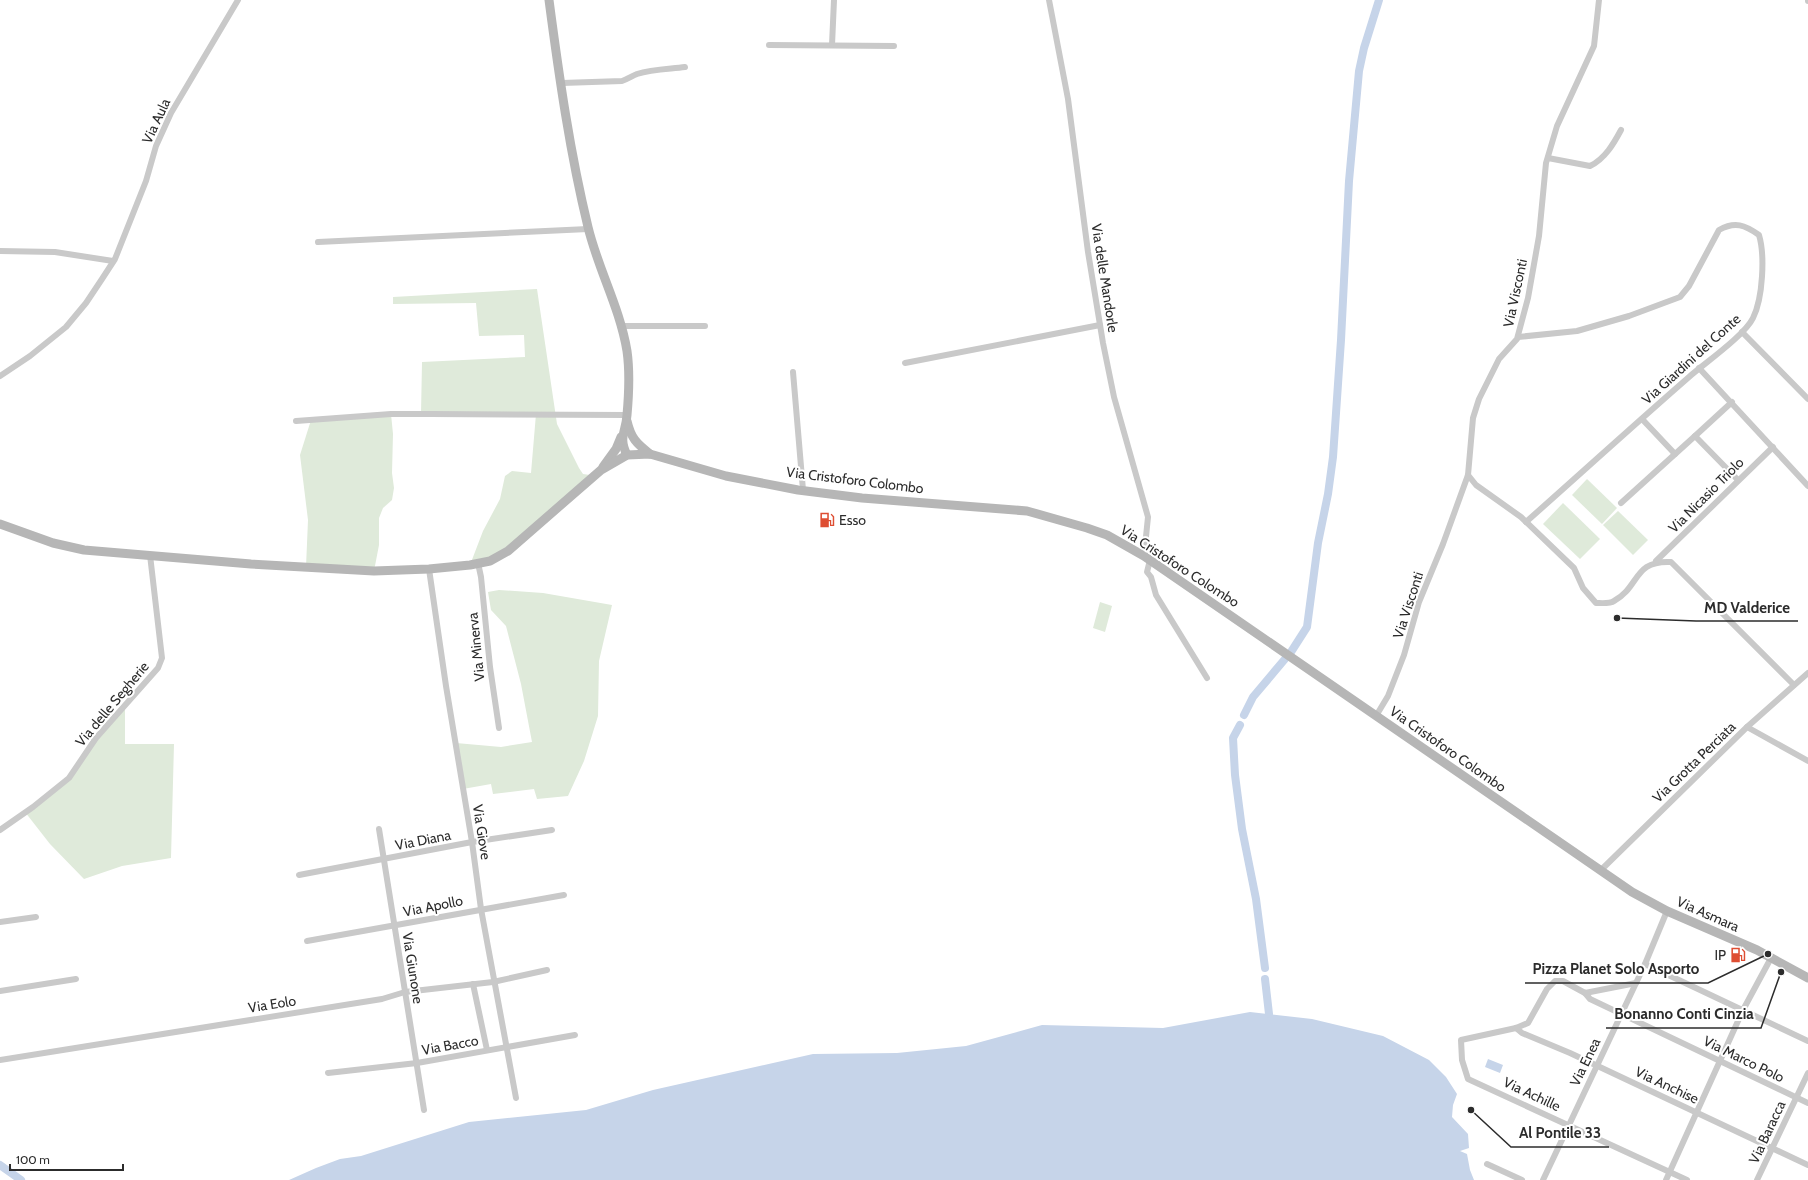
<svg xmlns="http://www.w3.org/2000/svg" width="1808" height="1180" font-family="Cabin,sans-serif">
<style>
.green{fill:#dfeada}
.water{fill:#c6d4e9}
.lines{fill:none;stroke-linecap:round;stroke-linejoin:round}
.canal{stroke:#c6d4e9;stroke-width:8}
.street{stroke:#c9c9c9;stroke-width:6}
.secondary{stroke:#b6b6b6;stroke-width:9}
.labels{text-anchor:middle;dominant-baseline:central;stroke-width:4;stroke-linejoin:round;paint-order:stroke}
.street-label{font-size:14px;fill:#2c2c2c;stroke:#fff}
.poi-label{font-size:14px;fill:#2c2c2c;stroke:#fff;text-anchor:start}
.leader{fill:none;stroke:#2c2c2c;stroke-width:1.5}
.callout-dot{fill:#2c2c2c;stroke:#fff;stroke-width:1.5}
.callout-label{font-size:15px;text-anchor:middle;font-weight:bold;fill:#2c2c2c;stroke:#fff;stroke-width:4;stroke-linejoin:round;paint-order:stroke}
</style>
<rect width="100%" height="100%" fill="#fff"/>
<!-- green -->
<g class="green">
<path d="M537 289 557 424 579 468 583 474 590 475 508 551 470 565 483 531 500 499 505 476 512 471 531 473 536 414H421L422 362 525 357 524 335 479 336 476 303 393 304V297Z"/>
<path d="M391 414 393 434 392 473 394 488 392 500 383 508 379 518V545L374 571 306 567 308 520 300 455 311 420Z"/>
<path d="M1587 479 1617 508 1602 524 1572 495Z"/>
<path d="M1563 503 1600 539 1580 559 1543 524Z"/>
<path d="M1618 511 1648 540 1633 555 1603 525Z"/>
<path d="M499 590 543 593 612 605 599 661 598 716 584 761 568 796 537 799 534 789 493 794 491 784 463 789 456 743 501 747 532 742 521 684 506 626 491 610 488 592Z"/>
<path d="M1100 602 1112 606 1105 632 1093 628Z"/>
<path d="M125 706V744H174L171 858 122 866 84 879 50 844 25 812 69 778 96 738Z"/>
</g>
<!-- water -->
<g class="water">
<path d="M1250 1012 1312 1019 1383 1036 1429 1060 1446 1077 1457 1094 1453 1105 1452 1117 1468 1134 1469 1148 1460 1151 1467 1154 1470 1170 1474 1180H289L316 1168 340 1159 361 1156 469 1122 586 1110 653 1090 813 1054 897 1053 966 1046 1042 1025 1163 1028Z"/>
<path d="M1488 1059 1503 1065 1500 1073 1485 1067Z"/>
</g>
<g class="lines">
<!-- canal -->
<g class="canal">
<path d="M1291 652 1307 627 1318 543 1328 494 1333 457 1341 340 1349 181 1359 71 1364 48 1379 0"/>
<path d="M1244 715 1253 697 1285 659"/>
<path d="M1240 725 1233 738 1235 775 1242 829 1256 899 1265 968"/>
<path d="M1265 979 1269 1014"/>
<path d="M0 1165 21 1180"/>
</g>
<!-- street -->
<g class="street">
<path d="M1049 0 1068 99 1088 252 1103 343 1114 397 1148 517 1144 556"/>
<path d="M1808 0V1"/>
<path d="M769 45 894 46"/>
<path d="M832 45 834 0"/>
<path d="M562 83 622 81C628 79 632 76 637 74 652 69 669 69 685 67"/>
<path d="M1548 158 1590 166C1605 159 1614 143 1621 130"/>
<path d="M318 242 588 229"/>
<path d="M0 251 55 252 113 261"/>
<path d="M620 326H705"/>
<path d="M1742 332 1808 399"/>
<path d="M1518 337 1577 331 1629 316 1680 297 1689 286 1719 230C1735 221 1745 225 1759 235 1765 255 1763 298 1753 318 1745 335 1705 363 1689 377 1634 425 1580 474 1526 522"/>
<path d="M905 363 1100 325"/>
<path d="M1699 368 1808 486"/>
<path d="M793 372 803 490"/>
<path d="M0 376 30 356 66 327 86 303 102 279 115 259 146 181 156 146 171 113 238 0"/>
<path d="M1732 402 1695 436 1738 480"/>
<path d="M1642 419 1675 454"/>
<path d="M296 421 391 414H431L627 415"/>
<path d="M1468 475 1476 485 1521 517 1574 568 1583 588 1596 603C1601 603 1610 604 1614 601 1640 587 1633 560 1671 562L1794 685"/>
<path d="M1621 503 1695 436"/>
<path d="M1150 560 1147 572 1151 577 1156 595 1207 678"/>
<path d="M1656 561 1773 447"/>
<path d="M478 563 481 577 490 667 499 728"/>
<path d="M429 569 446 686 472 842 481 909 516 1098"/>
<path d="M1376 716 1388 696 1404 655 1419 602 1443 544 1468 475 1473 418 1479 399 1499 359 1517 339 1528 298 1539 236 1546 163 1557 126 1594 46 1599 0"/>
<path d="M1747 727 1808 761"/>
<path d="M379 829 424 1110"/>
<path d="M0 830 33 807 69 778 96 738 158 668 162 658 150 555"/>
<path d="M1600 871 1747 727 1808 673"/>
<path d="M299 875 472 842 552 830"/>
<path d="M0 922 36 917"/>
<path d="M307 941 564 895"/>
<path d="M1645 964 1808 1041"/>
<path d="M1636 983 1585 993 1563 981H1555L1547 989 1528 1023 1516 1028 1461 1040 1462 1060 1468 1079 1687 1180"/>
<path d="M473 984 487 1050"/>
<path d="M0 991 76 979"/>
<path d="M1585 993 1590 999 1808 1103"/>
<path d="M1516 1028 1522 1033 1570 1053 1808 1165"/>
<path d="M0 1060 382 999 405 992 493 982 547 970"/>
<path d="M328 1073 417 1063 575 1035"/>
<path d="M1487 1164 1522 1180"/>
<path d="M1543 1180 1645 964 1667 911"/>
<path d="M1666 1180 1743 1010 1771 958"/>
<path d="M1757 1180 1808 1073"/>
</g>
<!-- secondary -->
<g class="secondary">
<path d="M549 0C559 76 570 153 588 227 598 269 620 308 627 351 630 372 629 393 627 415 626 432 618 437 627 455"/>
<path d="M627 421C631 438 636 443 650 454"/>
<path d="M603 467 616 449 621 437"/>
<path d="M0 524 53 543 84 550 251 564 374 571 429 569 470 565 490 561 508 551 601 470 627 455 650 454 726 476 798 490 862 498 1027 511 1087 528 1107 535 1144 556 1632 892 1667 911 1757 950 1808 978"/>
</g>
</g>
<!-- icons -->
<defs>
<g id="fuel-bare" transform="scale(1.2)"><path d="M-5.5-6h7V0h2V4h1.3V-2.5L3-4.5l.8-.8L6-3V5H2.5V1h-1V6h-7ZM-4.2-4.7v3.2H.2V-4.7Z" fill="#de4e33" stroke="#fff" stroke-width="2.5" paint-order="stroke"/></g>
</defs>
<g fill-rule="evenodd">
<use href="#fuel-bare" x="827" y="520"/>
<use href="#fuel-bare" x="1738" y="955"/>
</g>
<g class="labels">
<!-- street labels -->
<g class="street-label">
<text transform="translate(156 121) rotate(-65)">Via Aula</text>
<text transform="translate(1105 278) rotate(81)">Via delle Mandorle</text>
<text transform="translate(1515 293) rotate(-78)">Via Visconti</text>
<text transform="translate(1691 359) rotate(-42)">Via Giardini del Conte</text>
<text transform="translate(855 480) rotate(7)">Via Cristoforo Colombo</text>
<text transform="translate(1706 495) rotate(-45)">Via Nicasio Triolo</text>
<text transform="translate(1180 566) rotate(33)">Via Cristoforo Colombo</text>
<text transform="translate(1408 605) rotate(-72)">Via Visconti</text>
<text transform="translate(476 647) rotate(-96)">Via Minerva</text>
<text transform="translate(112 704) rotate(-50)">Via delle Segherie</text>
<text transform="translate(1448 749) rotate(35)">Via Cristoforo Colombo</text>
<text transform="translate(1694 762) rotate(-44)">Via Grotta Perciata</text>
<text transform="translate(482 832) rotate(81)">Via Giove</text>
<text transform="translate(423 840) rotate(-11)">Via Diana</text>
<text transform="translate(433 906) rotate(-11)">Via Apollo</text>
<text transform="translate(1708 914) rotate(24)">Via Asmara</text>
<text transform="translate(413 968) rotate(81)">Via Giunone</text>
<text transform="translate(272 1004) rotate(-9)">Via Eolo</text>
<text transform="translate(450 1045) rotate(-10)">Via Bacco</text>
<text transform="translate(1744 1059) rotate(26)">Via Marco Polo</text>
<text transform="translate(1585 1062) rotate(-64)">Via Enea</text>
<text transform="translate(1667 1085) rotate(25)">Via Anchise</text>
<text transform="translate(1532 1094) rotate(25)">Via Achille</text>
<text transform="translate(1767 1132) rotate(-65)">Via Baracca</text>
</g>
<!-- poi labels -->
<g class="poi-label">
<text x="839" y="520">Esso</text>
<text x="1726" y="955" text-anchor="end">IP</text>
</g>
</g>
<!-- callouts -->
<path class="leader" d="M1617 618L1696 621H1798M1768 954L1708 983H1525M1781 972L1761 1028H1606M1471 1110L1511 1147H1609"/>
<g class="callout-dot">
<circle cx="1617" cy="618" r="4"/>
<circle cx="1768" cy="954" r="4"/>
<circle cx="1781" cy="972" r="4"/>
<circle cx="1471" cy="1110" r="4"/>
</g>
<g class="callout-label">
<text x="1747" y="613">MD Valderice</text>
<text x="1616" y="974">Pizza Planet Solo Asporto</text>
<text x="1684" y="1019">Bonanno Conti Cinzia</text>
<text x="1560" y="1138">Al Pontile 33</text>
</g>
<!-- scale -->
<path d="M10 1164v6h113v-6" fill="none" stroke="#2c2c2c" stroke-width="2"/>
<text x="16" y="1164" font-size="12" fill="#2c2c2c" stroke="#ffffff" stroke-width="3" paint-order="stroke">100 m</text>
</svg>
